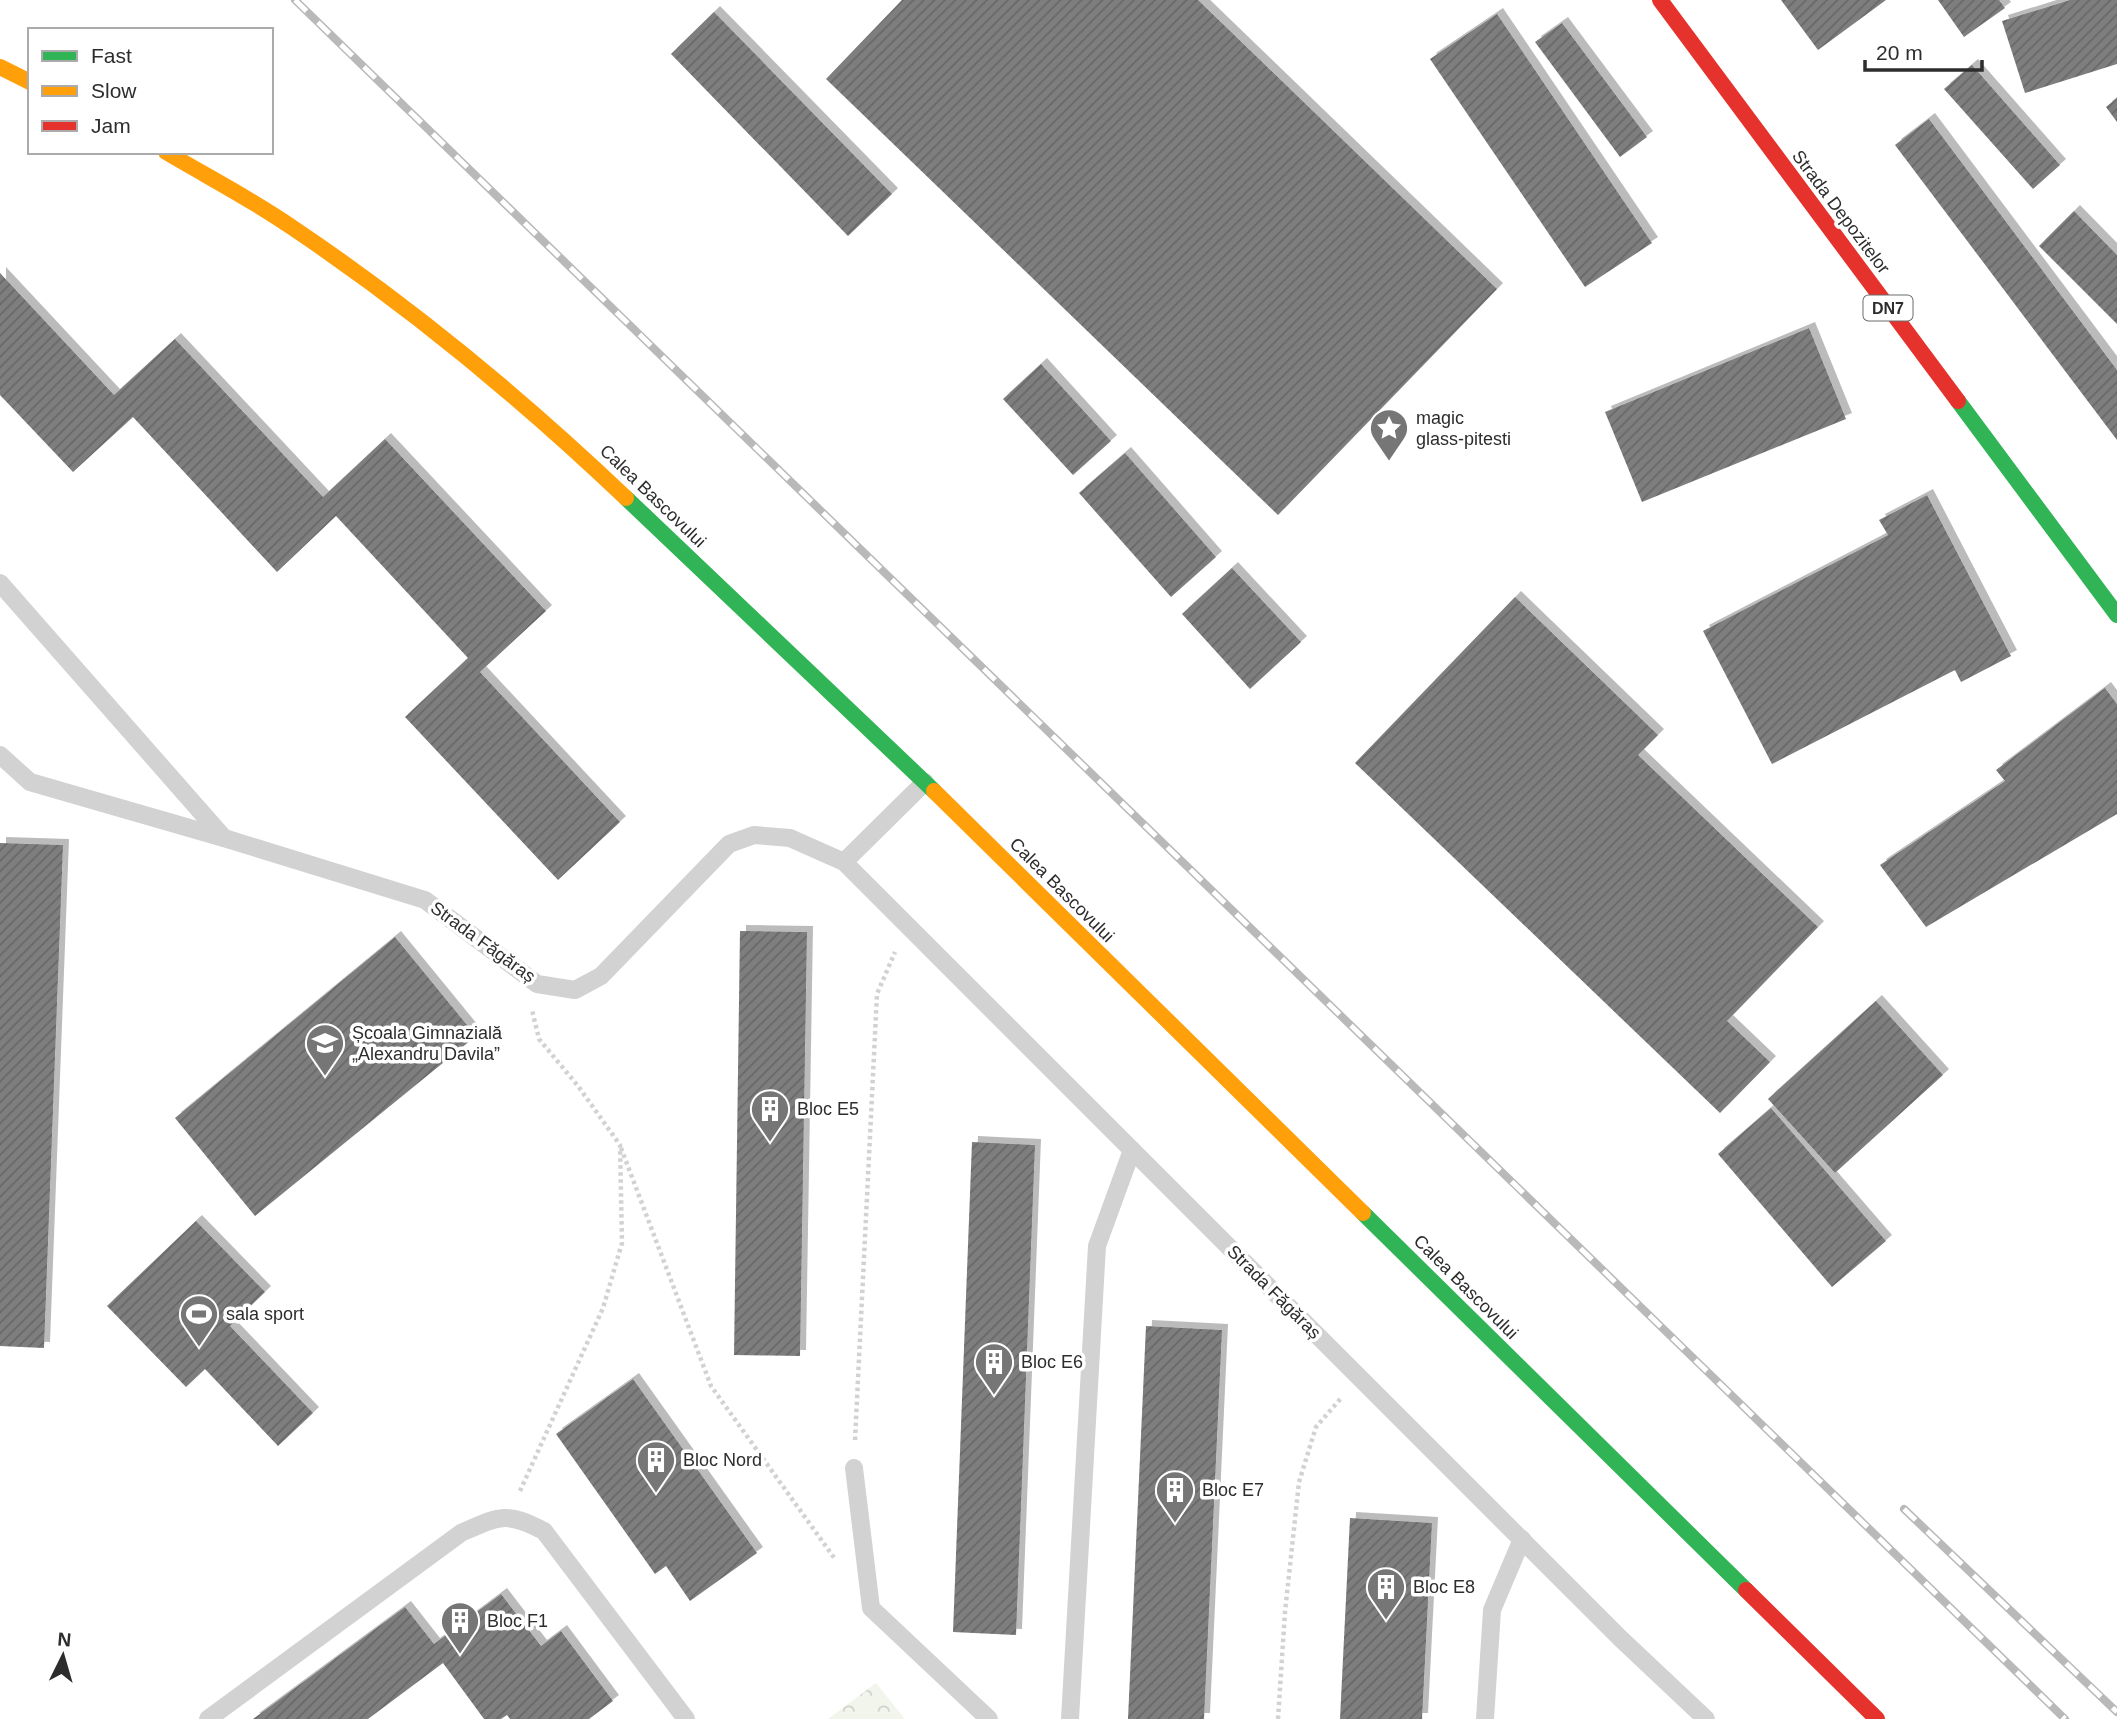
<svg xmlns="http://www.w3.org/2000/svg" width="2117" height="1719" font-family="Helvetica,sans-serif">
  <style>
    .park { fill: url(#park-crowns) }
    .building { fill: url(#building-hatch); filter: url(#shadow) }
    .lines { fill: none; stroke-linecap: round; stroke-linejoin: round }
    .path { stroke: #d2d2d2; stroke-width: 4.5; stroke-dasharray: 3.5 3.5; stroke-linecap: butt }
    .lane { stroke: #d2d2d2; stroke-width: 18 }
    .fast { stroke: #30b455; stroke-width: 16 }
    .slow { stroke: #ff9f0a; stroke-width: 16 }
    .jam { stroke: #e5322d; stroke-width: 16 }
    .rail-casing { stroke: #b9b9b9; stroke-width: 8 }
    .rail { stroke: #fff; stroke-width: 5; stroke-dasharray: 16; stroke-linecap: butt }
    .labels { text-anchor: middle; stroke-width: 7; stroke-linejoin: round; paint-order: stroke }
    .shield { fill: #fff; stroke: #6c6c6c; stroke-width: 2 }
    .shield-label { font-size: 16px; font-weight: bold; fill: #2d2d2d }
    .street-label { font-size: 18px; fill: #2d2d2d; stroke: #fff }
    .poi-label { font-size: 18px; fill: #2d2d2d; stroke: #fff; text-anchor: start }
  </style>
  <defs>
    <pattern id="park-crowns" width="20" height="18" patternUnits="userSpaceOnUse" patternTransform="scale(1.75)"><rect width="20" height="18" fill="#f2f5eb"/><path d="M2 6a3 3 0 1 1 6 0M12 15a3 3 0 1 1 6 0" fill="none" stroke="#d0d2ca"/></pattern>
    <pattern id="building-hatch" width="6" height="6" patternUnits="userSpaceOnUse" patternTransform="scale(1.75)"><rect width="6" height="6" fill="#7e7e7e"/><path d="M-1 1l2-2M0 6l6-6M5 7l2-2" fill="none" stroke="#686868"/></pattern>
    <filter id="shadow"><feDropShadow dx="6" dy="-6" stdDeviation="0" flood-color="#0004"/></filter>
  </defs>
  <rect width="100%" height="100%" fill="#fff"/>
  <polygon class="park" points="876,1683 905,1719 828,1719"/>
  <g class="building">
    <polygon points="902,0 1198,0 1497,289 1278,515 826,79"/>
    <polygon points="1781,0 1886,0 1818,50"/>
    <polygon points="1938,0 1999,0 2005,8 1964,37"/>
    <polygon points="2070,0 2117,0 2117,64 2025,93 2002,21"/>
    <polygon points="714,12 892,194 848,236 671,54"/>
    <polygon points="1497,14 1652,243 1585,287 1430,59"/>
    <polygon points="1562,23 1647,137 1620,157 1535,42"/>
    <polygon points="1972,65 2060,165 2033,189 1944,89"/>
    <polygon points="2117,98 2117,122 2106,107"/>
    <polygon points="1929,119 2117,370 2117,440 1895,145"/>
    <polygon points="2074,211 2117,255 2117,324 2039,246"/>
    <polygon points="0,273 114,395 175,339 323,497 385,439 546,611 480,672 620,822 558,880 405,717 468,658 336,516 277,572 133,417 73,472 0,395"/>
    <polygon points="1809,328 1846,419 1642,502 1605,412"/>
    <polygon points="1041,364 1111,441 1073,475 1003,399"/>
    <polygon points="1125,453 1216,557 1171,597 1079,493"/>
    <polygon points="1927,495 2011,656 1961,682 1955,670 1772,764 1703,631 1888,535 1879,520"/>
    <polygon points="1232,568 1301,642 1250,689 1182,614"/>
    <polygon points="1515,597 1658,735 1638,755 1818,927 1727,1021 1770,1062 1720,1113 1355,763"/>
    <polygon points="2105,688 2117,704 2117,814 1926,927 1880,865 2005,781 1996,770"/>
    <polygon points="0,843 63,845 44,1348 0,1346"/>
    <polygon points="740,931 807,932 800,1356 734,1355"/>
    <polygon points="395,937 476,1036 255,1216 175,1118"/>
    <polygon points="1876,1001 1943,1075 1835,1173 1768,1099"/>
    <polygon points="1771,1108 1886,1241 1832,1287 1718,1154"/>
    <polygon points="972,1142 1035,1145 1016,1635 953,1632"/>
    <polygon points="196,1221 265,1292 230,1326 313,1413 278,1446 205,1369 186,1387 107,1306"/>
    <polygon points="1146,1326 1222,1330 1204,1719 1128,1719"/>
    <polygon points="633,1379 757,1553 690,1601 666,1566 655,1574 556,1434"/>
    <polygon points="1350,1518 1432,1523 1422,1719 1340,1719"/>
    <polygon points="501,1594 541,1646 561,1631 613,1701 589,1719 510,1719 507,1715 501,1719 484,1719 443,1663 368,1719 253,1719 405,1607 434,1644"/>
  </g>
  <g class="lines">
    <g class="path">
      <polyline points="621,1148 711,1386 835,1559"/>
      <polyline points="855,1440 877,994 895,952"/>
      <polyline points="520,1491 603,1308 622,1243 620,1145 578,1086 539,1039 532,1010"/>
      <polyline points="1278,1719 1285,1612 1299,1482 1316,1427 1342,1397"/>
    </g>
    <g class="lane">
      <polyline points="0,583 224,838"/>
      <polyline points="0,755 30,782 224,838 425,900 537,984 575,990 601,976 729,844 754,835 790,838 844,862 925,782"/>
      <polyline points="844,862 1620,1638 1706,1719"/>
      <polyline points="854,1468 871,1608 989,1719"/>
      <path d="M208,1719L461,1533C499,1516 506,1511 544,1531L686,1719"/>
      <polyline points="1070,1719 1097,1246 1132,1150"/>
      <polyline points="1485,1719 1492,1610 1522,1539"/>
    </g>
    <g class="fast">
      <polyline points="1958,401 2117,615"/>
      <polyline points="626,498 934,791"/>
      <polyline points="1363,1213 1746,1590"/>
    </g>
    <g class="slow">
      <polyline points="0,67 30,82"/>
      <path d="M166,152C208,177 253,200 293,228C412,308 523,400 626,498"/>
      <polyline points="934,791 1363,1213"/>
    </g>
    <g class="jam">
      <polyline points="1660,0 1958,401"/>
      <polyline points="1746,1590 1877,1719"/>
    </g>
    <g class="rail-casing">
      <g id="rail">
        <polyline points="295,0 2065,1719"/>
        <polyline points="1904,1509 2117,1712"/>
      </g>
    </g>
    <use href="#rail" class="rail"/>
  </g>
  <defs>
    <g id="sight-pin" transform="scale(2.0125)"><path d="M0 17L-7.5 6A9.5 9.5 0 1 1 7.5 6Z" fill="#767676" stroke="#fff"/><path d="M0-6L1.8-2.2L6-1.7L2.9 1.2L3.7 5.4L0 3.3L-3.7 5.4L-2.9 1.2L-6-1.7L-1.8-2.2Z" fill="#fff"/></g>
    <g id="school-pin" transform="scale(2.0125)"><path d="M0 17L-7.5 6A9.5 9.5 0 1 1 7.5 6Z" fill="#767676" stroke="#fff"/><path d="M0-5L7-2L0 1L-7-2ZM-4 1L0 2.5L4 1V4Q0 6-4 4Z" fill="#fff"/></g>
    <g id="building-pin" transform="scale(2.0125)"><path d="M0 17L-7.5 6A9.5 9.5 0 1 1 7.5 6Z" fill="#767676" stroke="#fff"/><path d="M-4-6H4V6H1V3H-1V6H-4ZM-2.5-4.3h1.7v1.8h-1.7ZM.8-4.3h1.7v1.8H.8ZM-2.5-1h1.7V.8h-1.7ZM.8-1h1.7V.8H.8Z" fill="#fff"/></g>
    <g id="stadium-pin" transform="scale(2.0125)"><path d="M0 17L-7.5 6A9.5 9.5 0 1 1 7.5 6Z" fill="#767676" stroke="#fff"/><path d="M0-5a6.5 5 0 1 0 0 10a6.5 5 0 1 0 0-10ZM-3.5-1.8h7v3.6h-7Z" fill="#fff"/></g>
  </defs>
  <g fill-rule="evenodd">
    <use href="#sight-pin" x="1389" y="428"/>
    <use href="#school-pin" x="325" y="1043"/>
    <use href="#building-pin" x="770" y="1109"/>
    <use href="#stadium-pin" x="199" y="1314"/>
    <use href="#building-pin" x="994" y="1362"/>
    <use href="#building-pin" x="656" y="1460"/>
    <use href="#building-pin" x="1175" y="1490"/>
    <use href="#building-pin" x="1386" y="1587"/>
    <use href="#building-pin" x="460" y="1621"/>
  </g>
  <g class="labels">
    <rect class="shield" x="1863.5" y="295.5" width="49" height="25" rx="5"/>
    <g class="shield-label">
      <text x="1888" y="314">DN7</text>
    </g>
    <g class="street-label">
      <text transform="translate(1841 212) rotate(53)" y="6">Strada Depozitelor</text>
      <text transform="translate(653 496) rotate(44)" y="6">Calea Bascovului</text>
      <text transform="translate(1062 890) rotate(45)" y="6">Calea Bascovului</text>
      <text transform="translate(483 942) rotate(36)" y="6">Strada Făgăraș</text>
      <text transform="translate(1466 1287) rotate(45)" y="6">Calea Bascovului</text>
      <text transform="translate(1274 1292) rotate(45)" y="6">Strada Făgăraș</text>
    </g>
    <g class="poi-label">
      <text x="1416" y="424">magic<tspan x="1416" dy="21">glass-pitesti</tspan></text>
      <text x="352" y="1039">Școala Gimnazială<tspan x="352" dy="21">„Alexandru Davila”</tspan></text>
      <text x="797" y="1115">Bloc E5</text>
      <text x="226" y="1320">sala sport</text>
      <text x="1021" y="1368">Bloc E6</text>
      <text x="683" y="1466">Bloc Nord</text>
      <text x="1202" y="1496">Bloc E7</text>
      <text x="1413" y="1593">Bloc E8</text>
      <text x="487" y="1627">Bloc F1</text>
    </g>
  </g>
  <rect x="28" y="28" width="245" height="126" fill="#ffffff" stroke="#ababab" stroke-width="2"/>
  <rect x="42" y="51" width="35" height="10" fill="#30b455" stroke="#ababab" stroke-width="2"/>
  <text x="91" y="63" font-size="21" fill="#2d2d2d">Fast</text>
  <rect x="42" y="86" width="35" height="10" fill="#ff9f0a" stroke="#ababab" stroke-width="2"/>
  <text x="91" y="98" font-size="21" fill="#2d2d2d">Slow</text>
  <rect x="42" y="121" width="35" height="10" fill="#e5322d" stroke="#ababab" stroke-width="2"/>
  <text x="91" y="133" font-size="21" fill="#2d2d2d">Jam</text>
  <g transform="translate(63 1656) rotate(5)" stroke="#ffffff" stroke-width="5" paint-order="stroke">
  <path d="M0-5L12 26L0 18L-12 26Z" fill="#2d2d2d"/>
  <text y="-10" font-size="19" font-weight="bold" text-anchor="middle" fill="#2d2d2d">N</text>
  </g>
  <path d="M1865 60v10h117v-10" fill="none" stroke="#2d2d2d" stroke-width="3.5"/>
  <text x="1876" y="60" font-size="21" fill="#2d2d2d" stroke="#ffffff" stroke-width="5" paint-order="stroke">20 m</text>
</svg>
